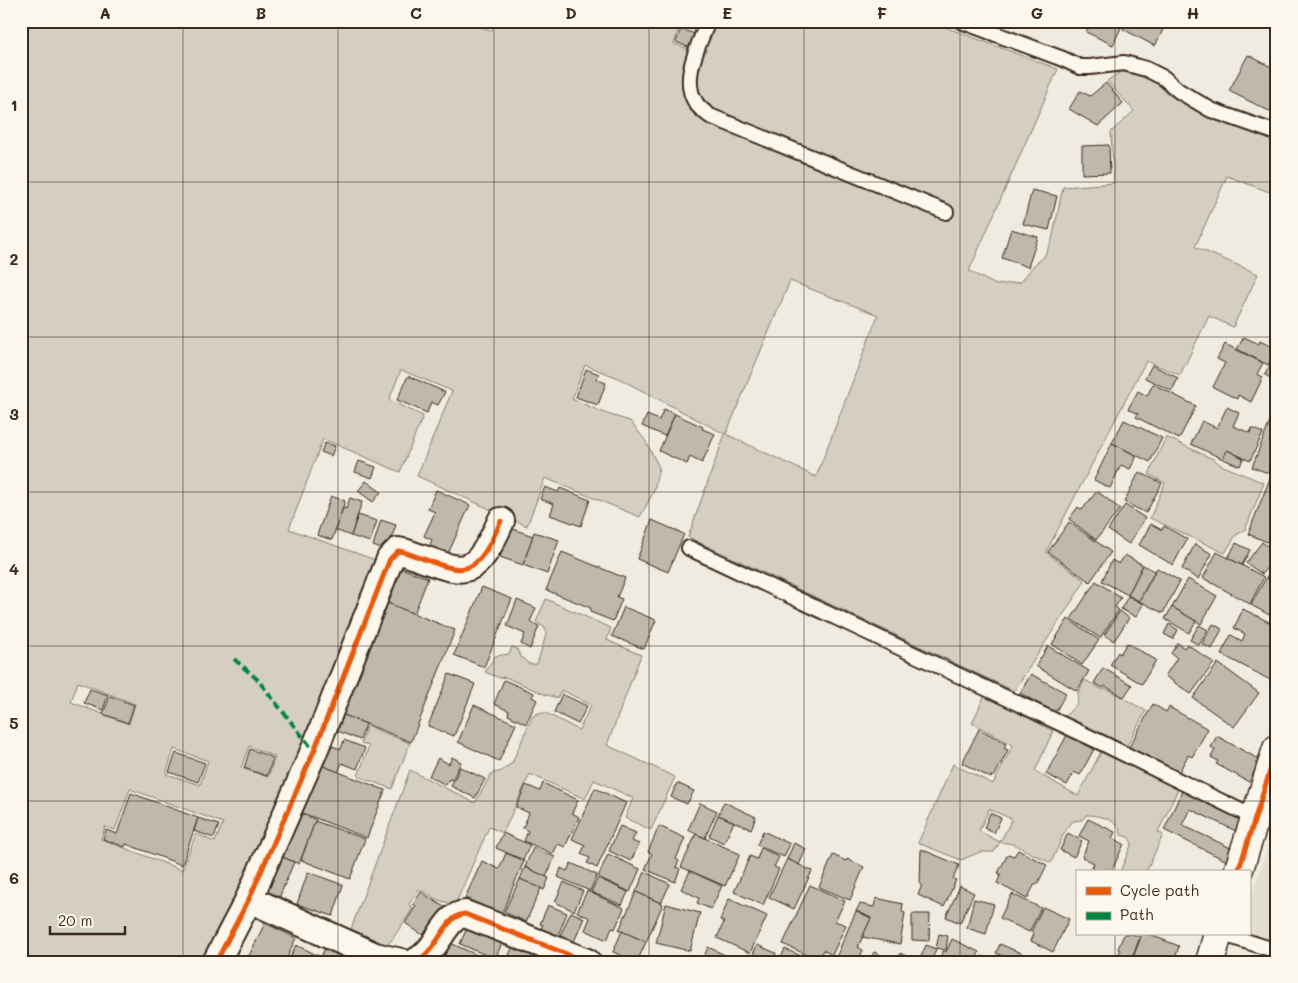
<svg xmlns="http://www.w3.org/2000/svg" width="1298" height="983" font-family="Mali,sans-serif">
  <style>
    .built { fill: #e2dcd1 }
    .green { fill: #d5cec3; stroke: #887c70; fill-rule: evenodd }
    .building { fill: #c0b8ad; stroke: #3b2a1e }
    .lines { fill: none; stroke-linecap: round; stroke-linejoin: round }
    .lane-casing { stroke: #3b2a1e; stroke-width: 18 }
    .street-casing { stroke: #3b2a1e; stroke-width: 30 }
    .secondary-casing { stroke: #3b2a1e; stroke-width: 31 }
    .lane { stroke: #fbf7ec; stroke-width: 14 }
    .street { stroke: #fbf7ec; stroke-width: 26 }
    .secondary { stroke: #fbf7ec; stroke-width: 28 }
    .quiet { stroke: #00873e; stroke-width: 4; stroke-dasharray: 8 4; stroke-linecap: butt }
    .cycleway-casing { stroke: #fbf7ec; stroke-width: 8 }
    .cycleway { stroke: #e8590c; stroke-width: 5 }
    .grid { fill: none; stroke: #3b2a1e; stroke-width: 1; stroke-opacity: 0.55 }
    .neatline { fill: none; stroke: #3b2a1e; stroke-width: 2 }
    .grid-label { font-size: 16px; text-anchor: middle; font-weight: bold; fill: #3b2a1e }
  </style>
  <rect width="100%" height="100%" fill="#f0ebe0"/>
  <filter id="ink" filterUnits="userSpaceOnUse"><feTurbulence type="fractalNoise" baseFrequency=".02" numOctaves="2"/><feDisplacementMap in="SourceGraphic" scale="10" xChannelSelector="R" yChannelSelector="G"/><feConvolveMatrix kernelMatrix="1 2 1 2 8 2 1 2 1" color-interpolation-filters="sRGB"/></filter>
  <g filter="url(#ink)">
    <polygon class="built" points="1277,817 1277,942 1249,934 1249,906"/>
    <g class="green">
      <path d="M21,21H466L491,31L496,21H929L1058,69L969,271L996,285L1021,282L1034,265L1044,257L1052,240L1063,187L1114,183L1111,132L1134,111L1107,81L1120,72L1146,73L1169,95L1193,109L1277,143V195L1227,176L1195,247L1258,274L1233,327L1209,316L1180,375L1146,361L1046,552L1085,581L1014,691L688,537L725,434L616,377L585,365L572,399L607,414L630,421L645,440L659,467L654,491L640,517L545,478L527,526L417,476L452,391L401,370L389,400L423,416L400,472L323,439L289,529L381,562L298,766L205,962H21ZM680,25L698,32L691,50L674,44ZM790,281L878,315L816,477L726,434ZM78,682L135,704L129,724L71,702ZM249,746L275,757L268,777L241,768ZM174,749L208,761L200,785L166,774ZM130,789L223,823L215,842L196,834L182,870L101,839L105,827L115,830Z"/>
      <polygon points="1166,437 1215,460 1221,465 1264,483 1245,530 1236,535 1225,553 1150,518 1165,483 1149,474"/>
      <polygon points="546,599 611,628 607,640 641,655 607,745 675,777 651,830 625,818 633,798 594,780 585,799 530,774 503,833 489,827 455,905 438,900 419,889 409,904 413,908 392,940 386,945 351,929 410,770 475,803 491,774 502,771 512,763 532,717 538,713 546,713 579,730 591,705 562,690 557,698 544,694 505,677 500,678 485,672 495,656 509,654 512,647 517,649 520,656 529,664 537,664 546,635 545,628 536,622"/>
      <polygon points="1085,680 1103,690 1105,688 1146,711 1125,749 1062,719 1077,704 1078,693"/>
      <path d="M985,695L1053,731L1035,771L1078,796L1101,752L1178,789L1158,832L1163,835L1146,872H1120L1132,843L1128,837L1121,835C1121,820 1099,815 1086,815L1082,820L1073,821L1064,833L1051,863L1013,844L1000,842L994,852H980L961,860L918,843L953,764L993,784L1013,745L972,723ZM989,809L1012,819L1000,842L979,831Z"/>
      <polygon points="367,726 410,743 392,789 358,776 369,746 361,743"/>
    </g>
    <g class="building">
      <polygon points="1091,21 1124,21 1113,45 1086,32"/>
      <polygon points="1127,21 1167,21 1155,46 1123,29"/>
      <polygon points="681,29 695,34 690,48 676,42"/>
      <polygon points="1248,55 1277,70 1277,115 1229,91"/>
      <polygon points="1106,83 1123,103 1098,126 1069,109 1080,91 1090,96"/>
      <polygon points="1109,145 1110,173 1082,174 1082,146"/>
      <polygon points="1032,190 1057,196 1049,230 1023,224"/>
      <polygon points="1011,229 1038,237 1028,267 1002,258"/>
      <polygon points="1244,337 1259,344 1260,341 1276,349 1268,365 1237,349"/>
      <polygon points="1225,344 1263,363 1257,374 1263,377 1251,402 1238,395 1237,399 1213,387 1225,363 1217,359"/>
      <polygon points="1276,351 1277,352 1277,386 1272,384 1274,380 1265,375"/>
      <polygon points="1152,365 1178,378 1172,391 1145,378"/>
      <polygon points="586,369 599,374 596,379 606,383 598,405 576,397"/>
      <polygon points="408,376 445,392 438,405 431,402 427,413 397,400"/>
      <polygon points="1153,384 1196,406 1179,439 1136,417 1138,414 1128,409 1138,391 1147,396"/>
      <polygon points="1227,407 1239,413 1233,426 1250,433 1252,428 1263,433 1250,461 1227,450 1223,459 1191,444 1202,421 1217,428"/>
      <polygon points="664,409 675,414 665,436 642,426 647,415 659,420"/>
      <polygon points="675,414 703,427 702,429 715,434 702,463 690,457 687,464 659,451"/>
      <polygon points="1271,419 1277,421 1277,450 1268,473 1252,467"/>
      <polygon points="1124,420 1162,438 1150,462 1112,443"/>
      <polygon points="325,443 335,446 331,456 321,452"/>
      <polygon points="1112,443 1137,456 1130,469 1121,465 1110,488 1094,480"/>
      <polygon points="1227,450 1243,458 1240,466 1223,459"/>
      <polygon points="359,461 376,467 372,478 355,472"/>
      <polygon points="1139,472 1162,483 1146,513 1124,502"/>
      <polygon points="1271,476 1277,478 1277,546 1248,534"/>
      <polygon points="366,481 381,492 373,502 358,491"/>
      <polygon points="545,487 558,492 560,488 590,500 581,526 550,515 554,504 540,499"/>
      <polygon points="436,490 470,505 447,556 429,547 432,540 424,536 435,512 428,509"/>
      <polygon points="1097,491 1120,509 1096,540 1069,519 1078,507 1082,510"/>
      <polygon points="331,496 345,501 332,540 317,535"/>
      <polygon points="350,498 362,502 351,536 335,530 343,508 346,509"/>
      <polygon points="1125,505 1145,518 1129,544 1108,530"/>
      <polygon points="358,515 377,521 370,542 351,536"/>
      <polygon points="381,520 396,525 387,551 373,546"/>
      <polygon points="652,520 684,534 668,572 637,559"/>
      <polygon points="1069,522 1111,552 1090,582 1048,552"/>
      <polygon points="1151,524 1162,530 1164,526 1187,539 1173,565 1139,545"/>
      <polygon points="510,528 533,536 523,565 500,557"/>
      <polygon points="534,532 559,540 547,574 523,565"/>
      <polygon points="1262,542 1277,554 1262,574 1246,563"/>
      <polygon points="1236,543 1250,550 1242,565 1228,558"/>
      <polygon points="1195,544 1212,554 1198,579 1182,569"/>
      <polygon points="562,552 625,578 617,597 622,599 613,621 590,612 591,608 546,590"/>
      <polygon points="1217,552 1264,577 1250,604 1203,578"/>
      <polygon points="1125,555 1143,565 1128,595 1102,581 1112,560 1119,564"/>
      <polygon points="1277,556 1277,583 1266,578"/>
      <polygon points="1143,565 1155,571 1139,601 1128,595"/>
      <polygon points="398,567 428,578 414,614 385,602"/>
      <polygon points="1157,568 1180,581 1163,613 1139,601"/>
      <polygon points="1266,578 1277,583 1277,619 1251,605"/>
      <polygon points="1188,579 1217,596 1201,624 1172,607"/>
      <polygon points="1096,581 1121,598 1115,607 1119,610 1100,638 1071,619"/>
      <polygon points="482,587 512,599 484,667 454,655"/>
      <polygon points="1128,596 1143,604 1136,617 1121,609"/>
      <polygon points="517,600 536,608 530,622 539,626 530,649 521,644 525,634 507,626"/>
      <polygon points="382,601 455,630 411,742 339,713"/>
      <polygon points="624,607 656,620 644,649 612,636"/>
      <polygon points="1172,607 1196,621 1189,633 1165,619"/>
      <polygon points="1243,609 1277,626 1277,676 1274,682 1221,654 1231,635 1242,641 1245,634 1234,628"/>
      <polygon points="1120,611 1129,618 1114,641 1104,635"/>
      <polygon points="1068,619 1099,640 1082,665 1052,644"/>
      <polygon points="1169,624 1178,630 1173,639 1164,634"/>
      <polygon points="1213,624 1222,629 1212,649 1202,644"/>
      <polygon points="1199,625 1208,630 1199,645 1190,640"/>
      <polygon points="1127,643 1156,660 1142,684 1110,665 1118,652 1120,654"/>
      <polygon points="1178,643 1184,648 1187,644 1214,663 1191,694 1165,676 1177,658 1171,653"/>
      <polygon points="1048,646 1089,671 1077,691 1036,666"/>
      <polygon points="1218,663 1259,693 1234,727 1193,698"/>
      <polygon points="1103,668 1132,685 1124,697 1105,686 1103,688 1094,683"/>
      <polygon points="449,674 475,684 454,736 428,726"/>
      <polygon points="1031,674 1066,693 1055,713 1020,693"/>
      <polygon points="504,680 534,693 532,697 537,700 526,724 508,715 509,711 494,704"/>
      <polygon points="90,689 108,695 103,710 84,703"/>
      <polygon points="562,694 587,706 578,724 554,712"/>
      <polygon points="110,696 134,705 128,723 103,714"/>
      <polygon points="1153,704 1166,712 1169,707 1208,729 1192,757 1188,755 1177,776 1128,749"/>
      <polygon points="474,705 516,724 499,761 458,742"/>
      <polygon points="339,713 366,724 360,740 333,729"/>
      <polygon points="979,729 1006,743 1004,748 1008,750 994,777 992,775 991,778 962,763"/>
      <polygon points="1067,735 1094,749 1080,775 1074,772 1067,785 1046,774"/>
      <polygon points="1217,736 1260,760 1249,782 1216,764 1218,761 1211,757 1215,750 1211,747"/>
      <polygon points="344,740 365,748 357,769 342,763 338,772 318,764 326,744 341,749"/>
      <polygon points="250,749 273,758 267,776 244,768"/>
      <polygon points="176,753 205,763 198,782 169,772"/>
      <polygon points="452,757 461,762 452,780 449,779 446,785 429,776 438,758 449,764"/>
      <polygon points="318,764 385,790 367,838 300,812"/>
      <polygon points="460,767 485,779 475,798 451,786"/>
      <polygon points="543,783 578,800 572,813 579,817 565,847 558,844 553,854 524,841 528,831 523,828 529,813 516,807 526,785 540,791"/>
      <polygon points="677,783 694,791 687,804 671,797"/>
      <polygon points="595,788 626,803 597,868 587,863 590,858 581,854 585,845 572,839"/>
      <polygon points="1182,791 1243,821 1238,832 1190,809 1182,825 1235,850 1229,862 1164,830"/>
      <polygon points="131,793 198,818 182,865 126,844 125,847 103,839 106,830 117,834"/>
      <polygon points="724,802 756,817 751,829 718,815"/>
      <polygon points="700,803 717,811 705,838 688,830"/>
      <polygon points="298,812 316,820 299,864 278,855"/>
      <polygon points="990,813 1001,818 994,833 984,828"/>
      <polygon points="718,815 734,822 724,843 709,836"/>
      <polygon points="198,818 219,825 214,838 194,831"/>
      <polygon points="1088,819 1115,832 1112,838 1124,844 1111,872 1090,872 1094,863 1082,857 1089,841 1079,836"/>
      <polygon points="315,821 365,839 350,879 301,860"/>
      <polygon points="620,826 636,833 632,841 639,844 631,861 609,851"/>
      <polygon points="659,826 685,838 676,859 679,861 676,867 680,869 675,882 645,869 652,854 648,852"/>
      <polygon points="763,831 790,844 784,857 757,845"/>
      <polygon points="503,833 530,845 523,860 496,848"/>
      <polygon points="1068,833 1082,841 1074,857 1060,850"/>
      <polygon points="696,834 740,854 725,886 681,867"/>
      <polygon points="794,843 806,849 799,865 787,859"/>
      <polygon points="533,848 555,857 546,877 525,867"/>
      <polygon points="761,848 779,857 774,867 779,869 763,905 734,892 750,856 757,859"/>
      <polygon points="921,849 959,865 953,879 956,880 944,907 918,895 922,885 920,885"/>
      <polygon points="1018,850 1047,865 1037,885 1035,884 1027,899 997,883 1001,874 998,873 1008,854 1014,856"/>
      <polygon points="506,853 524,861 501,915 465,898 482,861 499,869"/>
      <polygon points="608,854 640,869 630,892 598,877"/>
      <polygon points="278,855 294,862 279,898 263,891"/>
      <polygon points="833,855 846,861 847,859 864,867 850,900 819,887"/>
      <polygon points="787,859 812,871 794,909 769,897"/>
      <polygon points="571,863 597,875 590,891 558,877 561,868 567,871"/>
      <polygon points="525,867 549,878 544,890 520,879"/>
      <polygon points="690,871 722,886 711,909 697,903 699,898 681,889"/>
      <polygon points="308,872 343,885 333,916 297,904"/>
      <polygon points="645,872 670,884 661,903 636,892"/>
      <polygon points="598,878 628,892 622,905 591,892"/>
      <polygon points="520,879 541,888 526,922 504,912"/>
      <polygon points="564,882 583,891 574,911 555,902"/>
      <polygon points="810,885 845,901 835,921 846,925 832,955 823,950 818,960 783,944"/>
      <polygon points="960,886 974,893 960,923 946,917"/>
      <polygon points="587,891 624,908 615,929 612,928 607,940 585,930 590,918 577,912"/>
      <polygon points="421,892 447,909 427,938 405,923 416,906 413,904"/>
      <polygon points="636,892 663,904 646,942 619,930"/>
      <polygon points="1012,894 1041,908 1029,932 1000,918"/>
      <polygon points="876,898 903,904 902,912 905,913 900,944 862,937 871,918 856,911 860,904 874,907"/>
      <polygon points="729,899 767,916 750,953 717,938 724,922 720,920"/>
      <polygon points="974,899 994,904 986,934 967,928"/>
      <polygon points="666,904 700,913 690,951 656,943"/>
      <polygon points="548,905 567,913 557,938 540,930 543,925 540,924"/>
      <polygon points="1043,907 1069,919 1053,952 1031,941 1034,934 1031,932"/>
      <polygon points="856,911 871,918 858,947 863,950 859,960 862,962 834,962"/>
      <polygon points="571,912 584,918 573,944 559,938"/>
      <polygon points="912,914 930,914 929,941 912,940"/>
      <polygon points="470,921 505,936 495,959 460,944"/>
      <polygon points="265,923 296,938 285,962 246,962"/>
      <polygon points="622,931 646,942 637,962 613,952"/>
      <polygon points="939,934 948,936 946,950 936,948"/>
      <polygon points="1124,934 1132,934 1140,937 1131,961 1118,956 1120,950 1118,949"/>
      <polygon points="1142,934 1148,934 1179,946 1174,962 1136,962 1132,960"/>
      <polygon points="952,939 979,952 975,962 938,962 943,951 946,952"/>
      <polygon points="448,942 479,956 477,962 439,962"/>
      <polygon points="1000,944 1023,954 1020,962 1015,962 996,953"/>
      <polygon points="296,945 321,957 325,948 344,957 342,962 288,962"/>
      <polygon points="757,945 776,953 773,962 750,962"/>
      <polygon points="926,945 936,949 931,962 920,959"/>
      <polygon points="513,946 544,953 540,962 506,962"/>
      <polygon points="708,947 727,956 724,962 702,962"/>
      <polygon points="785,949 813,961 812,962 779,962"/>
      <polygon points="874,952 889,959 888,962 869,962"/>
      <polygon points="900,953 918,962 896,962"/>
      <polygon points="485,955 495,959 497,955 507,959 506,962 482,962"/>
      <polygon points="1116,955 1131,961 1130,962 1114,962"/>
      <polygon points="1260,955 1277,960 1277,962 1257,962"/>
      <polygon points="727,956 741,962 724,962"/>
      <polygon points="982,956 991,960 991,962 980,962"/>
    </g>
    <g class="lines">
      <g class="lane-casing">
        <g id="lane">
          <path d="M708,21C699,45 680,79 696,103C699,108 706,113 710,116L946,212"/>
          <polyline points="961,21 1063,59 1080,67 1090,67 1124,63 1146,69 1164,78 1179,91 1211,110 1277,133"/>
          <polyline points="689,548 1102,743 1255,818"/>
          <polyline points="1223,934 1277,951"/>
        </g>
      </g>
      <g class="street-casing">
        <g id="street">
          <polyline points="249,899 375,956 401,962"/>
          <path d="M216,962L249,899L314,751L390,559L398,551L404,552C463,572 472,586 501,521"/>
          <path d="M415,962C439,951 444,915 465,914L587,962"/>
        </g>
      </g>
      <g class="secondary-casing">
        <g id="secondary">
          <polyline points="1238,872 1277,749"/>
          <polyline points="1210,962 1218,934"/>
        </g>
      </g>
      <use href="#lane" class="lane"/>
      <use href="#street" class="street"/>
      <use href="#secondary" class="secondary"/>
      <polyline class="quiet" points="234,659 257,679 314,751"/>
      <g class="cycleway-casing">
        <g id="cycleway">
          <polyline points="1238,872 1277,749"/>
          <path d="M216,962L249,899L314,751L390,559L398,551L404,552C463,572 472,586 501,521"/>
          <path d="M415,962C439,951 444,915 465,914L587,962"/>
        </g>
      </g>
      <use href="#cycleway" class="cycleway"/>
    </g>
  </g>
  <path class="grid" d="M183,21V962M338,21V962M494,21V962M649,21V962M804,21V962M960,21V962M1115,21V872M21,182H1277M21,337H1277M21,492H1277M21,646H1277M21,801H1277M1115,934V962"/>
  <rect width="1298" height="983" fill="none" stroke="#fbf7ec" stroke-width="55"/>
  <rect x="1076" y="870" width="175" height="65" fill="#fbf7ec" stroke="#aea59a"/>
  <rect x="1086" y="887" width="25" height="8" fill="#e8590c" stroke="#aea59a"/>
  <text x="1120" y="896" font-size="15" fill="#3b2a1e">Cycle path</text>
  <rect x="1086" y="912" width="25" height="8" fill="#00873e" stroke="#aea59a"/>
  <text x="1120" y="920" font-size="15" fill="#3b2a1e">Path</text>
  <path d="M50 926v8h75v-8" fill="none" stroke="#3b2a1e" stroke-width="2.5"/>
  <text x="58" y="926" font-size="15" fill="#3b2a1e" stroke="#fbf7ec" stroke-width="4" paint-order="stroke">20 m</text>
  <rect x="28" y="28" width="1242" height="928" class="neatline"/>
  <g class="grid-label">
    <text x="105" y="19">A</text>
    <text x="261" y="19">B</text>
    <text x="416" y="19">C</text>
    <text x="571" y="19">D</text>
    <text x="727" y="19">E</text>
    <text x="882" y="19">F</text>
    <text x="1037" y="19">G</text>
    <text x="1193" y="19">H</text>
    <text x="14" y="111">1</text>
    <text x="14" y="265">2</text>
    <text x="14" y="420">3</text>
    <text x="14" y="575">4</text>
    <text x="14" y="729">5</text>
    <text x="14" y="884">6</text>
  </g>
</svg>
